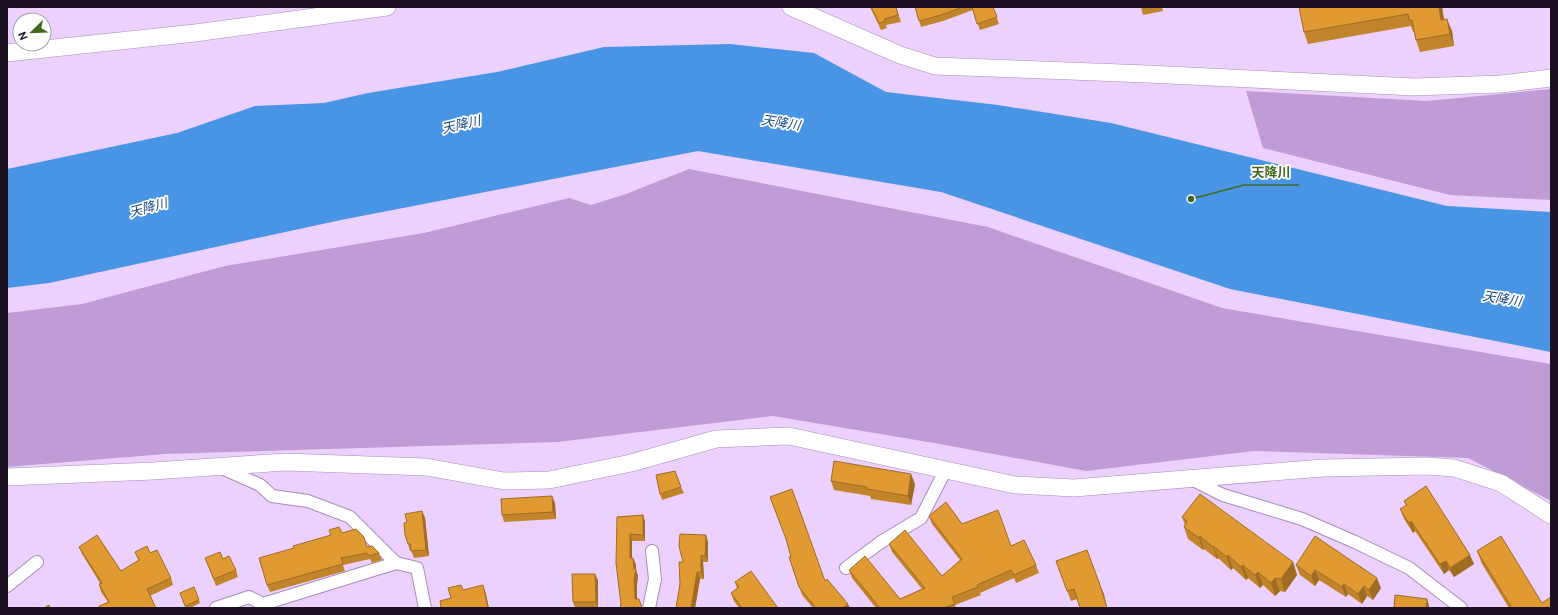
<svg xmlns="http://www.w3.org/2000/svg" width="1558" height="615" font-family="Cabin,'Noto Sans JP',sans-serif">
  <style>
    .green { fill: #c09cd7 }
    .water { fill: #4995e5 }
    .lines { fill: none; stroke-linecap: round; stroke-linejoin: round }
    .street-casing { stroke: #a78db8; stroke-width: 14 }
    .secondary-casing { stroke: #a78db8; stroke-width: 18 }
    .street { stroke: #fff; stroke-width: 12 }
    .secondary { stroke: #fff; stroke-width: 17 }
    .wall { fill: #c2842b }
    .shaded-wall { fill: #9e6c23 }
    .building { fill: #e19a32; stroke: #9e6c23 }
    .labels { text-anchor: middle; stroke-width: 3.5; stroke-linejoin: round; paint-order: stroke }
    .water-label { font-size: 13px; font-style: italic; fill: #184c80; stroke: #fdfdfd }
    .leader { fill: none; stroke: #446720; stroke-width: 1.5 }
    .callout-dot { fill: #446720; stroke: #fdfdfd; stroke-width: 1.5 }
    .callout-label { font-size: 13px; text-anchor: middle; font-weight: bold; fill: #446720; stroke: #fdfdfd; stroke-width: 3.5; stroke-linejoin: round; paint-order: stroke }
  </style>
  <rect width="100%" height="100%" fill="#ecd0fe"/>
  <g class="green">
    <polygon points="1551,89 1551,200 1450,195 1263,148 1246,91 1427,101"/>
    <polygon points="689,169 988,227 1222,308 1551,364 1551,501 1468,458 1254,451 1086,471 934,443 773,416 558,442 165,454 7,467 7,313 82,304 225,266 424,233 569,198 591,205 626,194"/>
  </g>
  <polygon class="water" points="730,44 814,53 886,92 998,105 1111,123 1447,206 1551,212 1551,352 1230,289 941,192 698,151 341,220 49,283 7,288 7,169 177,133 255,106 324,103 368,93 497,72 604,47"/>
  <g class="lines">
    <g class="street-casing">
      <g id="street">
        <polyline points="222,468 260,485 272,496 308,501 350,517 396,563"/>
        <polyline points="1191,479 1223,495 1302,519 1355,542 1409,568 1461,608"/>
        <polyline points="846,568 881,542 921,518 945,471"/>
        <polyline points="7,586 37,562"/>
        <polyline points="216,608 249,597 263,604"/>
        <polyline points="264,608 263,604 396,563 417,568 425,608"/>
        <polyline points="649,608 655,579 652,551"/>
      </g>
    </g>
    <g class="secondary-casing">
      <g id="secondary">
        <polyline points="791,7 900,55 935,66 1148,74 1414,87 1501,84 1551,78"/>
        <polyline points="7,53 195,33 387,7"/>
        <polyline points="7,477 153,471 285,462 426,467 504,481 549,480 631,463 716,439 789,436 1015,485 1074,488 1323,468 1427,466 1454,468 1501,483 1551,515"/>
      </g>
    </g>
    <use href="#street" class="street"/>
    <use href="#secondary" class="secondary"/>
  </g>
  <g class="wall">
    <polygon points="870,7 896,7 901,22 886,25 887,28 881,30"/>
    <polygon points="915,7 993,7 999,24 980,30 973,10 943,21 921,27"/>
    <polygon points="1141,7 1162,7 1163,11 1143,15"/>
    <polygon points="1442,7 1444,20 1452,31 1454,46 1420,52 1416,40 1414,32 1413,32 1411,26 1308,44 1304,32"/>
    <polygon points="831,481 915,484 911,505 871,499 870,496 834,490"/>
    <polygon points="681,487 684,493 662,500 660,494"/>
    <polygon points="1404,501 1474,564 1454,577 1449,570 1444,574 1415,531 1413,533 1404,519 1400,509 1406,506"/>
    <polygon points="555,503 556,519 504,522 502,515"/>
    <polygon points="422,511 425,518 429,556 414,558 411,550 410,551 408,544 407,522"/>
    <polygon points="643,515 645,522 645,541 632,541 632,558 633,558 636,565 636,570 638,576 637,584 621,604 617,517"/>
    <polygon points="929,516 962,524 1011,546 1036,565 1039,573 1016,583 1014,578 980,593 981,595 955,605 956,608 876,608 852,578 849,570 900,599 922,589 892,552 889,544 942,576 960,560 932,524"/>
    <polygon points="1182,517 1293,562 1297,575 1285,592 1280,591 1275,596 1263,585 1260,588 1248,578 1246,580 1233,568 1231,570 1218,558 1217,559 1204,549 1203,550 1188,539 1184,527 1185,525"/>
    <polygon points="342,533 367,547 379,553 382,560 372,563 370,559 343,565 345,571 270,592 267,585 294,548"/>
    <polygon points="708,542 708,562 703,562 704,579 700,579 695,608 676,608 680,584 683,562"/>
    <polygon points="79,547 121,571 139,561 135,552 150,553 171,578 173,585 150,596 108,602 101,592 99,584 100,583 82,554"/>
    <polygon points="1477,551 1542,603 1551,608 1509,608 1482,564"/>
    <polygon points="789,557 825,581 850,608 813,608 802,595"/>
    <polygon points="205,558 223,559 236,570 238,577 216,586"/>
    <polygon points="1056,561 1104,594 1077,599 1071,601"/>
    <polygon points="1296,565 1381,588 1373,600 1367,596 1362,604 1348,594 1346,597 1319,580 1315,586 1300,575"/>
    <polygon points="598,580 598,608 575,608 573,602"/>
    <polygon points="735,582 778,608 739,608 734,601 731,593 737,588"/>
    <polygon points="194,587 200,603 190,608 186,608 180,593"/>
  </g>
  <g class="shaded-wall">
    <polygon points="1439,7 1442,7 1446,32 1441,20"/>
    <polygon points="1447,19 1452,31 1454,46 1450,34"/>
    <polygon points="911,474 915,484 911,505 908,496"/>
    <polygon points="552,496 555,503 556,519 553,512"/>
    <polygon points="422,511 425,518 429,556 426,550"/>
    <polygon points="643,515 645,522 645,541 643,535"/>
    <polygon points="1411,521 1415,531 1413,533 1409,523"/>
    <polygon points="630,534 632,541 632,564 630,558"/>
    <polygon points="706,535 708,542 708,562 705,556"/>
    <polygon points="1200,536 1204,549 1203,550 1199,538"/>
    <polygon points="1213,546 1218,558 1217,559 1213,547"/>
    <polygon points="701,555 703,562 704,579 701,572"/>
    <polygon points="1228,555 1233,568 1231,570 1227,557"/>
    <polygon points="1470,555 1474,564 1454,577 1450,568"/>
    <polygon points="633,558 636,565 636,570 638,576 637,584 637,606 635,599"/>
    <polygon points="1446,561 1449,570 1444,574 1440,564"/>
    <polygon points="1293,562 1297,575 1285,592 1281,579"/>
    <polygon points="1243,565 1248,578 1246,580 1241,567"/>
    <polygon points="1315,570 1319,580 1315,586 1311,576"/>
    <polygon points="697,572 700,579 695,608 691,608"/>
    <polygon points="1258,572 1263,585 1260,588 1255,575"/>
    <polygon points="595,574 598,580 598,608 596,602"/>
    <polygon points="1275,578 1280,591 1275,596 1271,583"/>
    <polygon points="1377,578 1381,588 1373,600 1369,590"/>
    <polygon points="1344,584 1348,594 1346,597 1342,587"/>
    <polygon points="483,585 486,594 489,608 488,608"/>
    <polygon points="1100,585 1104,594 1107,608"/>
    <polygon points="1364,586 1367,596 1362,604 1358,594"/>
    <polygon points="1427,599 1429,605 1429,608 1426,608"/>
    <polygon points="848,604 850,608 843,608"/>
  </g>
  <g class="building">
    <polygon points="871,7 896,7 898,15 884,19 885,21 879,23"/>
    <polygon points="915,7 963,7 941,15 919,21"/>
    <polygon points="972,7 993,7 997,17 977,24"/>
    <polygon points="1299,7 1439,7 1441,20 1447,19 1450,34 1416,40 1412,20 1409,20 1408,14 1304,32"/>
    <polygon points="834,461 911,474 908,496 867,489 867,487 831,481"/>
    <polygon points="675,471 681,487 660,494 656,475"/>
    <polygon points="1426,486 1470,555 1450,568 1446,561 1440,564 1411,521 1409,523 1400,509 1407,505 1404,501"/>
    <polygon points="792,489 825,581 827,579 848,604 843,608 816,608 799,587 789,557 791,557 786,539 770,497"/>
    <polygon points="1200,494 1293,562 1281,579 1275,578 1271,583 1258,572 1255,575 1243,565 1241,567 1228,555 1227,557 1213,546 1213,547 1200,536 1199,538 1184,527 1187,521 1182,517"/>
    <polygon points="552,496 553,512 502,515 501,499"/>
    <polygon points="946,502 962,524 998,510 1011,546 1024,540 1036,565 1014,575 1011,570 977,585 978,587 952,597 955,604 943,608 938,608 937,607 936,608 880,608 849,570 865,556 900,599 925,588 889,544 905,530 942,576 962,559 929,516"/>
    <polygon points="422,511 426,550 411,551 410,544 408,544 405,535 404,523 407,522 405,514"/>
    <polygon points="643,515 643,535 630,534 630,558 633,558 634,569 636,569 634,578 635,599 639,599 642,608 620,608 621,604 616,563 617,517"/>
    <polygon points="339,527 342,533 356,529 364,537 367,547 372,546 379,553 369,556 367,553 341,558 343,564 267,585 259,558 294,548 293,546 331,535 329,530"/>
    <polygon points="680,534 706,535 705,556 701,555 701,572 697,572 691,608 676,608 680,584 679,562 683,562 679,546"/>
    <polygon points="97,535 121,571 139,560 135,552 147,546 150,553 157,550 171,578 147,589 156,608 99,608 99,606 109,602 99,584 102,583 79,547"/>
    <polygon points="1315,536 1377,578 1369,590 1364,586 1358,594 1344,584 1342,587 1315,570 1311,576 1296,565"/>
    <polygon points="1501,536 1542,603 1551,597 1551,608 1512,608 1477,551"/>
    <polygon points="1087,550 1100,585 1107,608 1080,608 1074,589 1067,591 1056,561"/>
    <polygon points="220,552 223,559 229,556 236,570 214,579 205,558"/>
    <polygon points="751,571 778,608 742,608 731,593 739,587 735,582"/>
    <polygon points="572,574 595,574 596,602 573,602"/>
    <polygon points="461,585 463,590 483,585 488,608 441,608 440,601 451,598 448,588"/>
    <polygon points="194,587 199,600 185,606 180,593"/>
    <polygon points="1395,595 1427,599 1426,608 1394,608"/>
    <polygon points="49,605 50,608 44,608"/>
  </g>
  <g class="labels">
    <g class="water-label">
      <text transform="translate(781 122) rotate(9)" y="5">天降川</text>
      <text transform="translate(461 124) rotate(-13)" y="5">天降川</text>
      <text transform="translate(148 207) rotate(-15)" y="5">天降川</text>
      <text transform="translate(1502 298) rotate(9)" y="5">天降川</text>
    </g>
  </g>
  <path class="leader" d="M1191 199L1244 185H1299"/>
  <circle class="callout-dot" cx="1191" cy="199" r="4"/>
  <g class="callout-label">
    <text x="1271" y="177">天降川</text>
  </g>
  <rect width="1558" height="615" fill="none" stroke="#1b1121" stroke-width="16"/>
  <g transform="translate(32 32) rotate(247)"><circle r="19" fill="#fdfdfd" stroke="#a39fa5"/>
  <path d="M0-3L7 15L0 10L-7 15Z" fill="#446720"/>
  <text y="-6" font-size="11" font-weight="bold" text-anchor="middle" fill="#1b1121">N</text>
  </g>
</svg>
